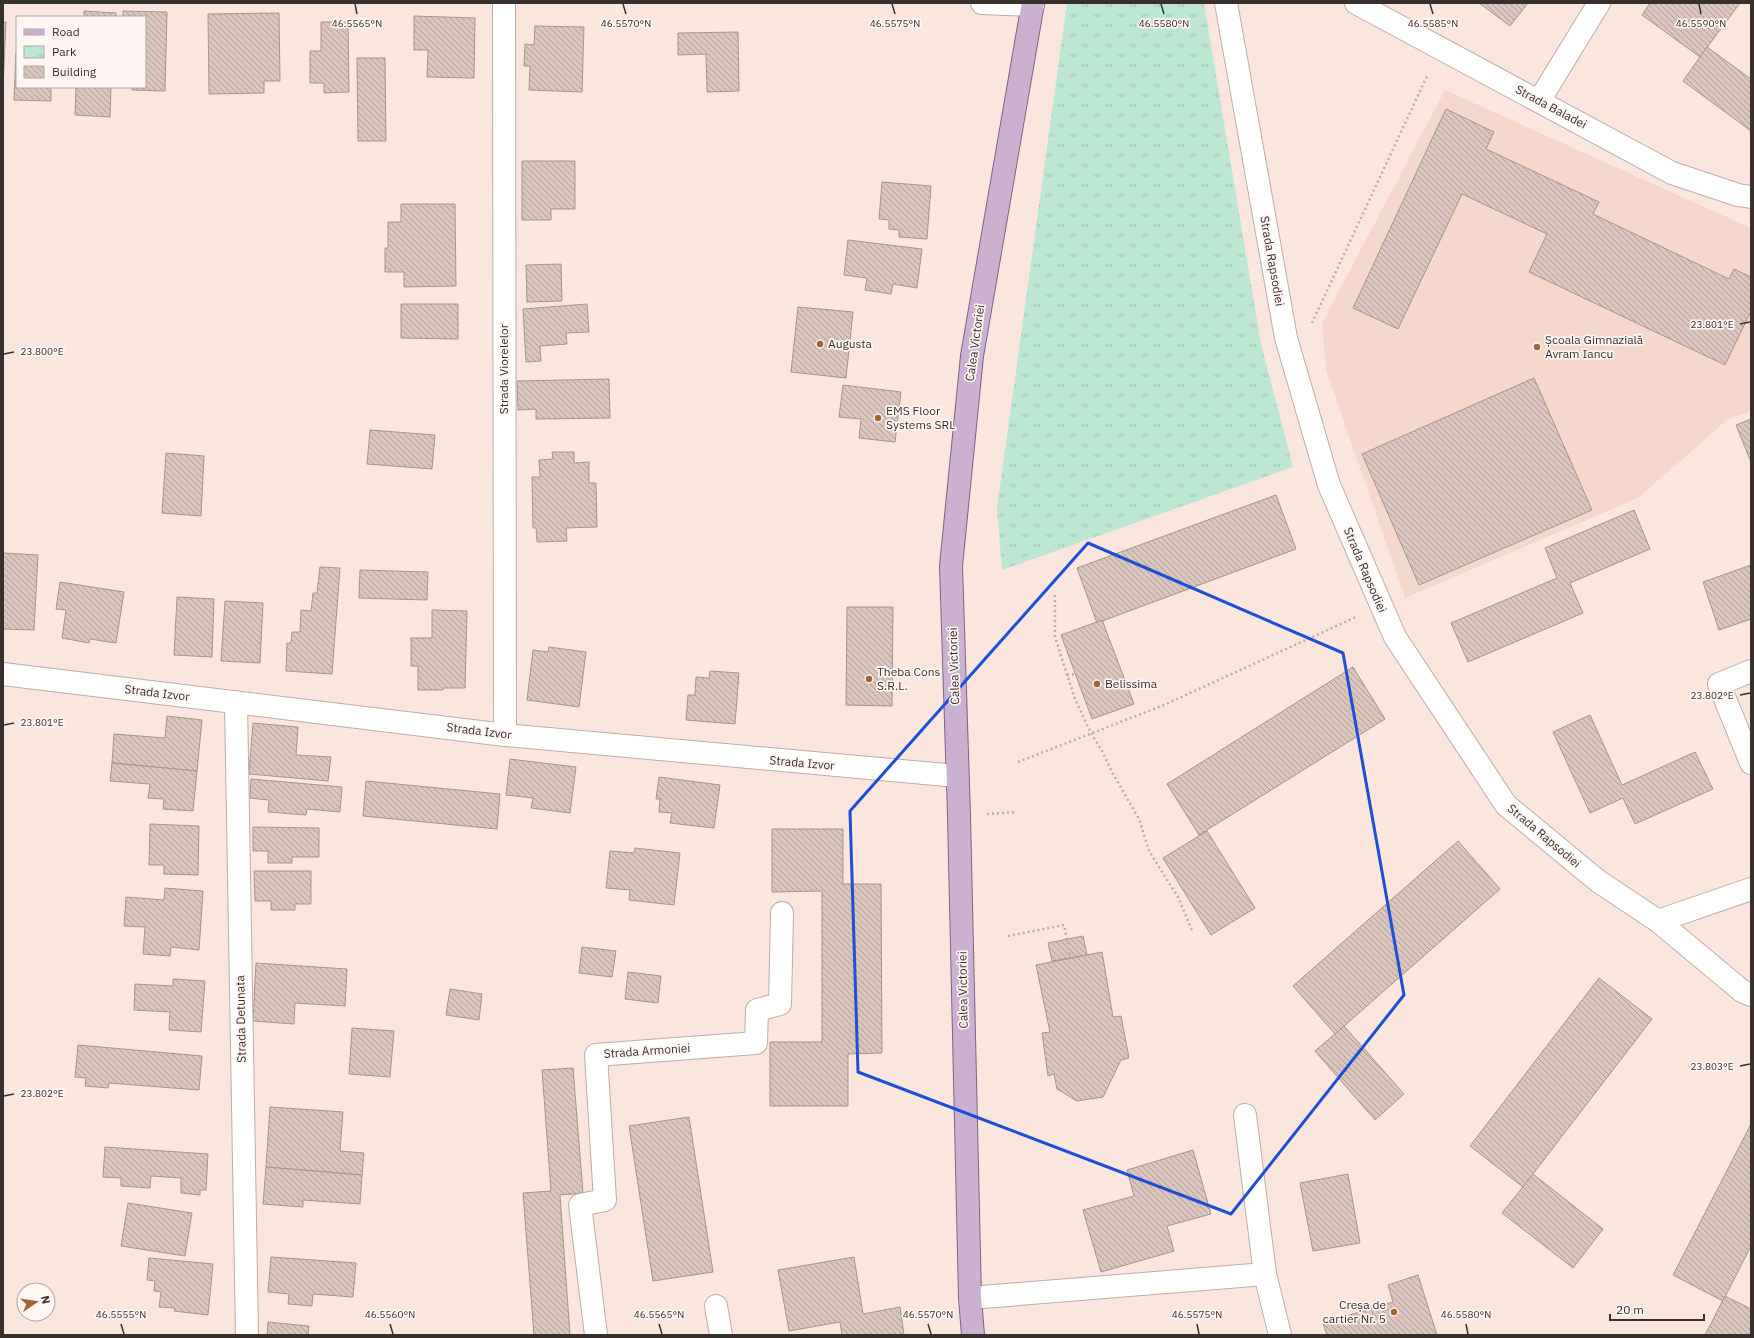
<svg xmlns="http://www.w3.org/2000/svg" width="1754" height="1338" font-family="'IBM Plex Sans',sans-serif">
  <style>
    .built { fill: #f4d8cc }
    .park { fill: url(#park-tufts) }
    .building { fill: url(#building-back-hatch); stroke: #a7948a }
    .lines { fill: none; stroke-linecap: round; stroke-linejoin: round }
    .minor-casing { stroke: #c0aca4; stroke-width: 24 }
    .major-casing { stroke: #806285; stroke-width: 24 }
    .path { stroke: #bdada5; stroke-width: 2.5; stroke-dasharray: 2 3; stroke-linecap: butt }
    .minor { stroke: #fff; stroke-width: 22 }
    .major { stroke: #cab1d2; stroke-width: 22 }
    .marked { fill: none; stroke: #1d4ed8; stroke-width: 3; stroke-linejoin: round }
    .ticks { fill: none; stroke: #38302d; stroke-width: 1.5 }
    .poi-dot { fill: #a66331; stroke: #fff6f3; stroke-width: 1.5 }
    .labels { text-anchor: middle; stroke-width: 3.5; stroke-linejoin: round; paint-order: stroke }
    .street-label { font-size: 12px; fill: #38302d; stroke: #fff6f3 }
    .poi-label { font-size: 12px; fill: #38302d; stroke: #fff6f3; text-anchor: start }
    .ticks-label { font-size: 10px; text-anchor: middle; fill: #38302d; stroke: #fff6f3; stroke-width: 3.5; stroke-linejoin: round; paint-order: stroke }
  </style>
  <defs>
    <pattern id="park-tufts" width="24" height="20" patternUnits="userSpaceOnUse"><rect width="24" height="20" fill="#bce7d2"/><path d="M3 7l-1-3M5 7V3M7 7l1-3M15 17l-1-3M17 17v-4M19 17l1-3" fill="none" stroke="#a2c6b5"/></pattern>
    <pattern id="building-back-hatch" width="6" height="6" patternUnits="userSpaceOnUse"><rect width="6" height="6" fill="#d9c5bb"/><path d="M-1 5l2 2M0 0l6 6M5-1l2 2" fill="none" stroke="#b1a098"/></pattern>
  </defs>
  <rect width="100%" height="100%" fill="#fbe6dd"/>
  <polygon class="built" points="1445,90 1751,228 1751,411 1727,420 1638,498 1405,598 1326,370 1322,323"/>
  <polygon class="park" points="1067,3 1204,3 1261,344 1293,467 1002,570 997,508"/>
  <g class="building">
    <polygon points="1479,3 1528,3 1510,26"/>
    <polygon points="1650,3 1740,3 1700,57 1642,15"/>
    <polygon points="84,11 116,13 116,17 84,17"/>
    <polygon points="123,11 167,12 165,91 132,90 132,87 145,87 145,17 123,17"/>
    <polygon points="279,13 280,81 264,81 264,93 209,94 208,14"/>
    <polygon points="414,16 475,18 474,78 427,77 428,50 414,50"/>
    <polygon points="3,22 6,22 3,89"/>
    <polygon points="321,22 348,22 349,92 324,93 324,83 310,83 310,51 321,51"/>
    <polygon points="535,26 584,27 582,92 529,90 530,66 524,66 525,44 534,45"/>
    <polygon points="738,32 739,91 707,92 706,54 678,55 678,33"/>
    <polygon points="1707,47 1751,79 1751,131 1683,81"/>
    <polygon points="16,53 17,87 51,87 51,101 14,100"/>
    <polygon points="357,58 385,58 386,141 358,141"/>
    <polygon points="76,87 111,87 110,117 75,115"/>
    <polygon points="1446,109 1494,132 1486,149 1599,202 1593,214 1729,279 1734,269 1751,277 1751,311 1725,365 1529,272 1547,234 1462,194 1398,329 1353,308"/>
    <polygon points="522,161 575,161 575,209 551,209 551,220 522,220"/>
    <polygon points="882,182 931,186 927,239 899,237 899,230 889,229 889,220 879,219"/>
    <polygon points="401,204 455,204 456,286 404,287 404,272 385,272 385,248 388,248 388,222 401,222"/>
    <polygon points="848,240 922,249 917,288 893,284 891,294 865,290 867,278 844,275"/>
    <polygon points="561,264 562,301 527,302 526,265"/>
    <polygon points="401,304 458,304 458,339 401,338"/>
    <polygon points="587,304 589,332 566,333 567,344 540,346 541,361 526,362 523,309"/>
    <polygon points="798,307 853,312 846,378 791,372"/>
    <polygon points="1534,378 1592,510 1419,585 1362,454"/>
    <polygon points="609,379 610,418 536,419 536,409 518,410 517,381"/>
    <polygon points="843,385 901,392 895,442 859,438 861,419 839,417"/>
    <polygon points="1751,419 1751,462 1736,425"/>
    <polygon points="370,430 435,435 432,469 367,464"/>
    <polygon points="552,452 574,452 574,463 589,462 589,483 596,483 597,527 566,528 567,541 537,542 536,528 533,528 532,477 540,477 539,460 553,459"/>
    <polygon points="166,453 204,456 201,516 162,513"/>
    <polygon points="1276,495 1296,549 1097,623 1077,568"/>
    <polygon points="1634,510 1650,549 1570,583 1583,613 1468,662 1451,623 1557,578 1545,548"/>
    <polygon points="3,553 38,555 34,630 3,629"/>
    <polygon points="1751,565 1751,619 1719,630 1703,582"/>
    <polygon points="320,567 340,568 332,674 286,671 287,643 291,643 292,632 300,632 301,610 311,611 313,593 317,593"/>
    <polygon points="360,570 428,572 427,600 359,598"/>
    <polygon points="60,582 124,592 116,643 90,639 89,643 62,638 66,610 56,609"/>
    <polygon points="177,597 214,599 212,657 174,655"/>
    <polygon points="225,601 263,603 260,663 221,661"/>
    <polygon points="847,607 893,607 892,706 846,705"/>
    <polygon points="432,610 467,611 465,688 443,688 443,690 418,690 418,666 411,666 411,638 432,638"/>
    <polygon points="1102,620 1134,704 1092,719 1061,635"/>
    <polygon points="549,647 586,652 579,707 527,700 533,650 548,652"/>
    <polygon points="1353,667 1385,719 1199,835 1167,784"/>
    <polygon points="710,671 739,673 735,724 686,720 688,695 695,695 696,677 709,678"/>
    <polygon points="1590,715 1622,785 1695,752 1713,789 1635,824 1623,798 1590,813 1553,732"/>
    <polygon points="167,716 202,720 197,771 112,763 114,734 165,738"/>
    <polygon points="253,723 298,727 296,755 331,757 328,781 249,774"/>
    <polygon points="510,759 576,767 570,813 531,808 533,798 506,795"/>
    <polygon points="112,763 197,771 193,811 163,809 164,799 148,798 150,784 110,781"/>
    <polygon points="659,777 720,785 714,828 670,823 672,813 659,812 660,799 656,799"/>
    <polygon points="251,779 342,787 340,812 307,809 306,815 268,812 269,800 250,798"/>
    <polygon points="366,781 500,794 497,829 363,816"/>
    <polygon points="150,824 199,826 198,875 164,874 164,865 149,865"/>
    <polygon points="253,827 319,828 319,857 292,857 292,863 268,863 268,851 253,851"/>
    <polygon points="772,829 843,829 843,884 881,884 882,1053 848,1054 848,1106 770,1106 770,1042 822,1042 822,891 772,892"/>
    <polygon points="1207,831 1255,908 1211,935 1163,858"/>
    <polygon points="1458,841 1500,889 1335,1034 1293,986"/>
    <polygon points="635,848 680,853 674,905 629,900 630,890 606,888 610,851 634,853"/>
    <polygon points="254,871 311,871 311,904 295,904 295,910 271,910 271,901 255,901"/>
    <polygon points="165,888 203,891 199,950 171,947 170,956 143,954 145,927 124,926 126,897 164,900"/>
    <polygon points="1083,936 1087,955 1052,961 1048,943"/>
    <polygon points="582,947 616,951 612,977 579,973"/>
    <polygon points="1102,952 1113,1017 1121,1016 1129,1058 1121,1060 1103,1097 1077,1101 1057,1089 1054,1074 1048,1076 1042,1033 1050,1032 1036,965"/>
    <polygon points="256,963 347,969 345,1006 295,1003 294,1024 253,1021"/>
    <polygon points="628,972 661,976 658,1003 625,999"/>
    <polygon points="1599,978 1652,1019 1523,1187 1470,1146"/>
    <polygon points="173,979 205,981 201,1032 169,1030 170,1012 134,1010 135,984 173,986"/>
    <polygon points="450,989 482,994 479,1020 446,1015"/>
    <polygon points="1344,1026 1404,1094 1375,1120 1315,1051"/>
    <polygon points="352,1028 394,1031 390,1077 349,1074"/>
    <polygon points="78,1045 202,1056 199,1090 109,1083 108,1088 85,1086 86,1078 75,1077"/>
    <polygon points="573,1068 583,1193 560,1195 570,1335 534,1335 523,1193 551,1191 542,1070"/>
    <polygon points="270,1107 343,1112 340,1151 364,1153 362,1175 266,1167"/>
    <polygon points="689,1117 713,1272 653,1281 629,1126"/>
    <polygon points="1751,1124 1751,1246 1723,1301 1673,1275"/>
    <polygon points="105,1147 208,1154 206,1190 200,1190 200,1195 181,1193 181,1178 151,1176 150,1188 121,1186 121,1178 103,1177"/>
    <polygon points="1193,1150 1211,1214 1167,1226 1174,1251 1101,1272 1083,1210 1134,1196 1127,1170"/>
    <polygon points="266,1167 362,1175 360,1204 303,1200 303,1207 263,1204"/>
    <polygon points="1348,1174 1360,1243 1313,1251 1300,1183"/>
    <polygon points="1533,1174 1603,1229 1573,1268 1502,1213"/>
    <polygon points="128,1203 192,1213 185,1256 121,1246"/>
    <polygon points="271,1257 356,1263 353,1297 313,1294 312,1306 288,1304 289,1294 268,1292"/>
    <polygon points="854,1257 863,1314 900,1307 904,1335 842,1335 840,1322 789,1331 778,1270"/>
    <polygon points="149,1258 213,1264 208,1315 174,1311 175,1308 159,1307 161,1292 154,1291 155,1281 147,1280"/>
    <polygon points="1418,1275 1437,1335 1327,1335 1323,1323 1393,1302 1388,1285"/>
    <polygon points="1725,1296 1751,1309 1751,1335 1705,1335"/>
    <polygon points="268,1322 309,1326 308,1335 267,1335"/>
  </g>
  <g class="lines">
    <g class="minor-casing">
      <g id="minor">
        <polyline points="504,3 505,735"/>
        <polyline points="982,3 1033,5"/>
        <polyline points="1226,3 1286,338 1329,485 1395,637 1506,805 1598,881 1658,921 1742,991 1751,995"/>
        <polyline points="1356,3 1672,173 1738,195 1751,197"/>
        <polyline points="1539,101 1599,3"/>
        <polyline points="1751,671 1719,684 1751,763"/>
        <polyline points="3,674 505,735 957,776"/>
        <polyline points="236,702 247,1335"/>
        <polyline points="1658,921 1751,889"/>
        <polyline points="1245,1115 1265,1274 1280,1335"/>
        <polyline points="970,1298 1265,1274"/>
        <polyline points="716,1306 721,1335"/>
        <polyline points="596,1335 580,1205 605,1200 596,1055 756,1043 757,1010 780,1004 782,913"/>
      </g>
    </g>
    <g class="major-casing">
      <polyline id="major" points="973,1335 970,1298 959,816 951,566 972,356 1033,3"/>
    </g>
    <g class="path">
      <polyline points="1312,323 1428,74"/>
      <polyline points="1055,595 1055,637 1075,699 1091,733 1102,751 1112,772 1139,819 1149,851 1178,897 1193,933"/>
      <polyline points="1067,675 1076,674"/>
      <polyline points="1018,762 1164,705 1356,617"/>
      <polyline points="987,814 1016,812"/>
      <polyline points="1008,936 1064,925 1071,958"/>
    </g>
    <use href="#minor" class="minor"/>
    <use href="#major" class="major"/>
  </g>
  <path class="marked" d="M1088,543L1343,653L1404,995L1231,1214L858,1072L850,811Z"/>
  <path class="ticks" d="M355,4L357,14M623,4L626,14M892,4L895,14M1161,4L1164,14M1430,4L1433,14M1699,4L1701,14M1740,324L1750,322M4,354L14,352M1740,695L1750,693M4,725L14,723M1740,1066L1750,1064M4,1096L14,1094M121,1324L124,1334M390,1324L393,1334M659,1324L662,1334M928,1324L931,1334M1197,1324L1199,1334M1466,1324L1468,1334"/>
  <g class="poi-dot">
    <circle cx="820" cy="344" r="4"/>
    <circle cx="1537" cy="347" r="4"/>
    <circle cx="878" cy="418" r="4"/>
    <circle cx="869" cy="679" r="4"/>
    <circle cx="1097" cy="684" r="4"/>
    <circle cx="1394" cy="1312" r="4"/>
  </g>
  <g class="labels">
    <g class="street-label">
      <text transform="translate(1551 107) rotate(28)" y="4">Strada Baladei</text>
      <text transform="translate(1272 261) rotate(80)" y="4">Strada Rapsodiei</text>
      <text transform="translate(975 343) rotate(-82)" y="4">Calea Victoriei</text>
      <text transform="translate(504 369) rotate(-90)" y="4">Strada Viorelelor</text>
      <text transform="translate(1365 570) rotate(67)" y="4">Strada Rapsodiei</text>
      <text transform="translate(954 666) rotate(-92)" y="4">Calea Victoriei</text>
      <text transform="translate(157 693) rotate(7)" y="4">Strada Izvor</text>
      <text transform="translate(479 731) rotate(7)" y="4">Strada Izvor</text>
      <text transform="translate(802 763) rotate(5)" y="4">Strada Izvor</text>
      <text transform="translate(1544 836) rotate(40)" y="4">Strada Rapsodiei</text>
      <text transform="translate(963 990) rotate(-91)" y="4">Calea Victoriei</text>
      <text transform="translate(241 1019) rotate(-91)" y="4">Strada Detunata</text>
      <text transform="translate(647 1051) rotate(-4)" y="4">Strada Armoniei</text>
    </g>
    <g class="poi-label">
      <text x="1545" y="344">Școala Gimnazială<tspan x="1545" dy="14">Avram Iancu</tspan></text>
      <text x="828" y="348">Augusta</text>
      <text x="886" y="415">EMS Floor<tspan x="886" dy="14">Systems SRL</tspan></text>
      <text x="877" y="676">Theba Cons<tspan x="877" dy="14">S.R.L.</tspan></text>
      <text x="1105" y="688">Belissima</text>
      <text x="1386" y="1309" text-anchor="end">Creșa de<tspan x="1386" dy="14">cartier Nr. 5</tspan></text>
    </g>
  </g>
  <g class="ticks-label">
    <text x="357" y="27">46.5565°N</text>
    <text x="626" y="27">46.5570°N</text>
    <text x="895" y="27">46.5575°N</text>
    <text x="1164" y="27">46.5580°N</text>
    <text x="1433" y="27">46.5585°N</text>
    <text x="1701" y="27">46.5590°N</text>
    <text x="1712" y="328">23.801°E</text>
    <text x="42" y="355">23.800°E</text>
    <text x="1712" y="699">23.802°E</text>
    <text x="42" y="726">23.801°E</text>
    <text x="1712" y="1070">23.803°E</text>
    <text x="42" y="1097">23.802°E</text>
    <text x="121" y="1318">46.5555°N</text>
    <text x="390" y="1318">46.5560°N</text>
    <text x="659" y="1318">46.5565°N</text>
    <text x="928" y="1318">46.5570°N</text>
    <text x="1197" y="1318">46.5575°N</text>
    <text x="1466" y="1318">46.5580°N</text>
  </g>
  <rect width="1754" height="1338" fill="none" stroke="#38302d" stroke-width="8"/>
  <rect x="16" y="16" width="130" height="72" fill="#fff6f3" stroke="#afa7a4"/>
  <rect x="24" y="29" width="20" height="6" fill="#cab1d2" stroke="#afa7a4"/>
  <text x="52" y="36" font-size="12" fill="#38302d">Road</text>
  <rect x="24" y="46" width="20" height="12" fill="url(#park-tufts)" stroke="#afa7a4"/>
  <text x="52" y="56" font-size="12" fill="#38302d">Park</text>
  <rect x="24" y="66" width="20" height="12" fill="url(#building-back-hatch)" stroke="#afa7a4"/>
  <text x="52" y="76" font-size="12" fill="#38302d">Building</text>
  <g transform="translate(36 1302) rotate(77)"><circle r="19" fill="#fff6f3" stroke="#afa7a4"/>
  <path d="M0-3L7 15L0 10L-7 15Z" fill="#a66331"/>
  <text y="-6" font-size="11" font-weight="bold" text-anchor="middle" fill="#38302d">N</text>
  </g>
  <path d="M1610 1314v6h94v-6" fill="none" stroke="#38302d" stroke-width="2"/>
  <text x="1616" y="1314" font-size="12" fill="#38302d" stroke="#fff6f3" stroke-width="3" paint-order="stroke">20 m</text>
</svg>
